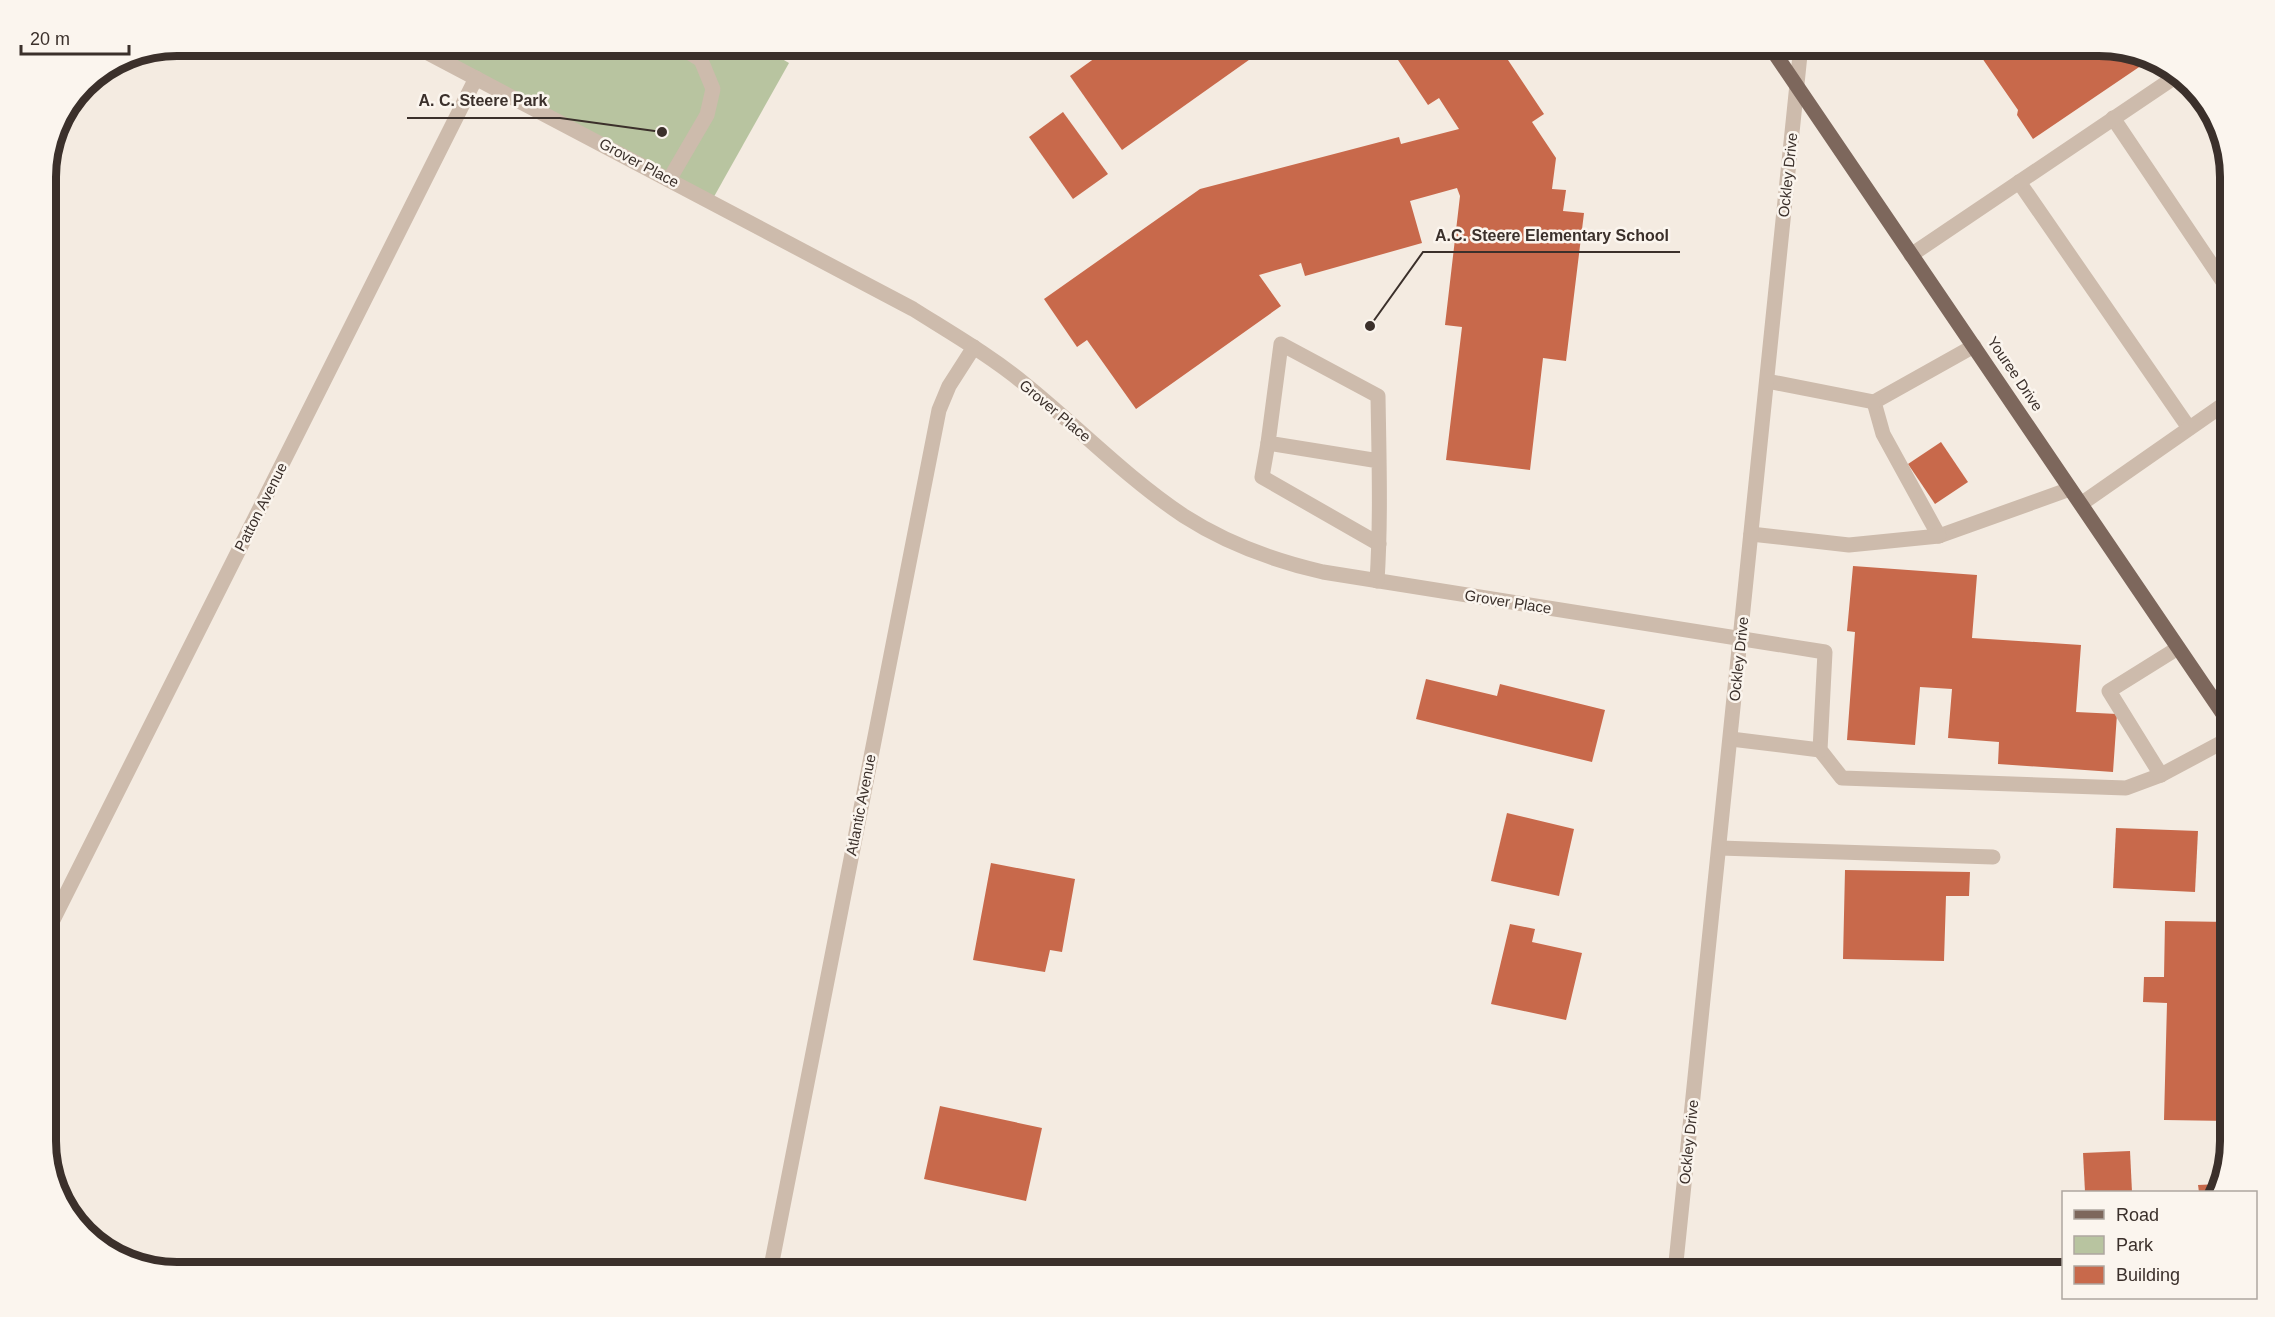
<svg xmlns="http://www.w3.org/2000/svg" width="2275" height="1317" font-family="Arial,sans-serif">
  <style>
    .green { fill: #b8c4a0 }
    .building { fill: #c8694b }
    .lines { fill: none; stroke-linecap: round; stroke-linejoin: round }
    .minor { stroke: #cdbbac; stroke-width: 15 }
    .major { stroke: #7d675c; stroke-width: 15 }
    .labels { text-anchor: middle; stroke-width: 5; stroke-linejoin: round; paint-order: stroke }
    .street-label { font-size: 15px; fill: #3b302b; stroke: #fbf5ee }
    .rim { fill: none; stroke: #3b302b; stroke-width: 8 }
    .leader { fill: none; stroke: #3b302b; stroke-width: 2 }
    .callout-dot { fill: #3b302b; stroke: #fbf5ee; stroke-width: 2 }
    .callout-label { font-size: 16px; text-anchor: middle; font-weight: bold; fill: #3b302b; stroke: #fbf5ee; stroke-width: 5; stroke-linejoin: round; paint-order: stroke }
  </style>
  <rect width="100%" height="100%" fill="#f4ebe1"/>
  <polygon class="green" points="402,45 758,45 789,63 711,202"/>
  <g class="building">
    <polygon points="1113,45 1270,45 1122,150 1070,76"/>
    <polygon points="1388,45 1498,45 1544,114 1532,122 1556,158 1552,189 1566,190 1563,211 1584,213 1566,361 1543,358 1530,470 1446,460 1462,327 1445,325 1460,196 1457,188 1410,201 1422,243 1305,276 1301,263 1259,275 1281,306 1136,409 1087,340 1077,347 1044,299 1200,189 1399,137 1401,144 1459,129 1439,98 1428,105"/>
    <polygon points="1973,45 2099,45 2151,59 2033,139 2017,115 2018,110"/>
    <polygon points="1063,112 1108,174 1073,199 1029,137"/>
    <polygon points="1941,442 1968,482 1935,504 1908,464"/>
    <polygon points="1853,566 1977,575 1972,638 2081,645 2076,712 2117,714 2113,772 1998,764 1999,742 1948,738 1952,689 1920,687 1915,745 1847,740 1855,632 1847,631"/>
    <polygon points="1426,679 1497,696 1500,684 1605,710 1592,762 1416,719"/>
    <polygon points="1507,813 1574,829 1559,896 1491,881"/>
    <polygon points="2116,828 2198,831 2195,892 2113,888"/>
    <polygon points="991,863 1075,879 1062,952 1050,950 1045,972 973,960"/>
    <polygon points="1845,870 1970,872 1969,896 1946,896 1944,961 1843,959"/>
    <polygon points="2165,921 2230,922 2230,1121 2164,1120 2167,1003 2143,1002 2144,977 2164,977"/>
    <polygon points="1510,924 1535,929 1532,942 1582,953 1566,1020 1491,1004"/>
    <polygon points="940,1106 1042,1128 1026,1201 924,1179"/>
    <polygon points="2130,1151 2132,1192 2085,1192 2083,1153"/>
    <polygon points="2219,1184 2216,1192 2199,1192 2198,1185"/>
  </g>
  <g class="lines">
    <g class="minor">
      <path d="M413,45L913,309C951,333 991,356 1026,385C1079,428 1127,478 1184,516C1226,543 1275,561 1323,572L1825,652L1820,750L1842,778L2126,788L2161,775L2230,738"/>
      <polyline points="2113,118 2230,292"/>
      <polyline points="669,180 707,115 713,89 701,60 677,45"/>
      <polyline points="2019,182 2189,428"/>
      <polyline points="1911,255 2178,75"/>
      <polyline points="1974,346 1874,402 1883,434 1939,536 2070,489"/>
      <polyline points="1767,381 1874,402"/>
      <polyline points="1268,443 1262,477 1379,544"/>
      <polyline points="2081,504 2230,400"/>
      <polyline points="1751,534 1849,545 1939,536"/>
      <path d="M1377,581C1381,520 1379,458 1378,396L1281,344L1268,443L1379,461"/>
      <polyline points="1731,739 1820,750"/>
      <polyline points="2161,775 2109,691 2178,648"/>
      <polyline points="1720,848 1993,857"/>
      <polyline points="45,936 476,78"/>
      <polyline points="770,1272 939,410 949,386 974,347"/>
      <polyline points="1675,1272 1801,45"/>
    </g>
    <polyline class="major" points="1769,45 2230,724"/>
  </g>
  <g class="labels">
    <g class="street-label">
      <text transform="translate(639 163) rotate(28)" y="5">Grover Place</text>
      <text transform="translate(1788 175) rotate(-84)" y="5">Ockley Drive</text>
      <text transform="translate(2015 374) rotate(56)" y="5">Youree Drive</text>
      <text transform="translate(1055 411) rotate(40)" y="5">Grover Place</text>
      <text transform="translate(261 507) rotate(-63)" y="5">Patton Avenue</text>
      <text transform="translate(1508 602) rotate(9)" y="5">Grover Place</text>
      <text transform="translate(1739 659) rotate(-84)" y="5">Ockley Drive</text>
      <text transform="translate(861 805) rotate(-79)" y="5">Atlantic Avenue</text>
      <text transform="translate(1689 1142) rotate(-84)" y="5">Ockley Drive</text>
    </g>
  </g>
  <path d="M0 0H2275V1317H0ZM177 56H2099A121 121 0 0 1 2220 177V1141A121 121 0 0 1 2099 1262H177A121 121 0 0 1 56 1141V177A121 121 0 0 1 177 56Z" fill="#fbf5ee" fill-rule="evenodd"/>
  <path class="rim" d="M177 56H2099A121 121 0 0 1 2220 177V1141A121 121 0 0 1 2099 1262H177A121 121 0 0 1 56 1141V177A121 121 0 0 1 177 56Z"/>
  <path class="leader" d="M662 132L560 118H407M1370 326L1423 252H1680"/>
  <g class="callout-dot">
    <circle cx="662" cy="132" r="6"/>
    <circle cx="1370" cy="326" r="6"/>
  </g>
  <g class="callout-label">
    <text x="483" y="106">A. C. Steere Park</text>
    <text x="1552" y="241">A.C. Steere Elementary School</text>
  </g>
  <rect x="2062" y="1191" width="195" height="108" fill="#fbf5ee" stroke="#aea6a0" stroke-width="1.5"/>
  <rect x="2074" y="1210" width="30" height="9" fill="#7d675c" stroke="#aea6a0" stroke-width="1.5"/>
  <text x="2116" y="1221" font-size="18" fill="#3b302b">Road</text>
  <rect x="2074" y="1236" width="30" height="18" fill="#b8c4a0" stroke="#aea6a0" stroke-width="1.5"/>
  <text x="2116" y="1251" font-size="18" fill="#3b302b">Park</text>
  <rect x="2074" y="1266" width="30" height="18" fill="#c8694b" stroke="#aea6a0" stroke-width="1.5"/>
  <text x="2116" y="1281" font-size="18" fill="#3b302b">Building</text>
  <path d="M21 45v9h108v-9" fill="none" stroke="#3b302b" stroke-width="3"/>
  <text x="30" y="45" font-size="18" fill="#3b302b" stroke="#fbf5ee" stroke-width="4.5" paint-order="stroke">20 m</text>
</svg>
